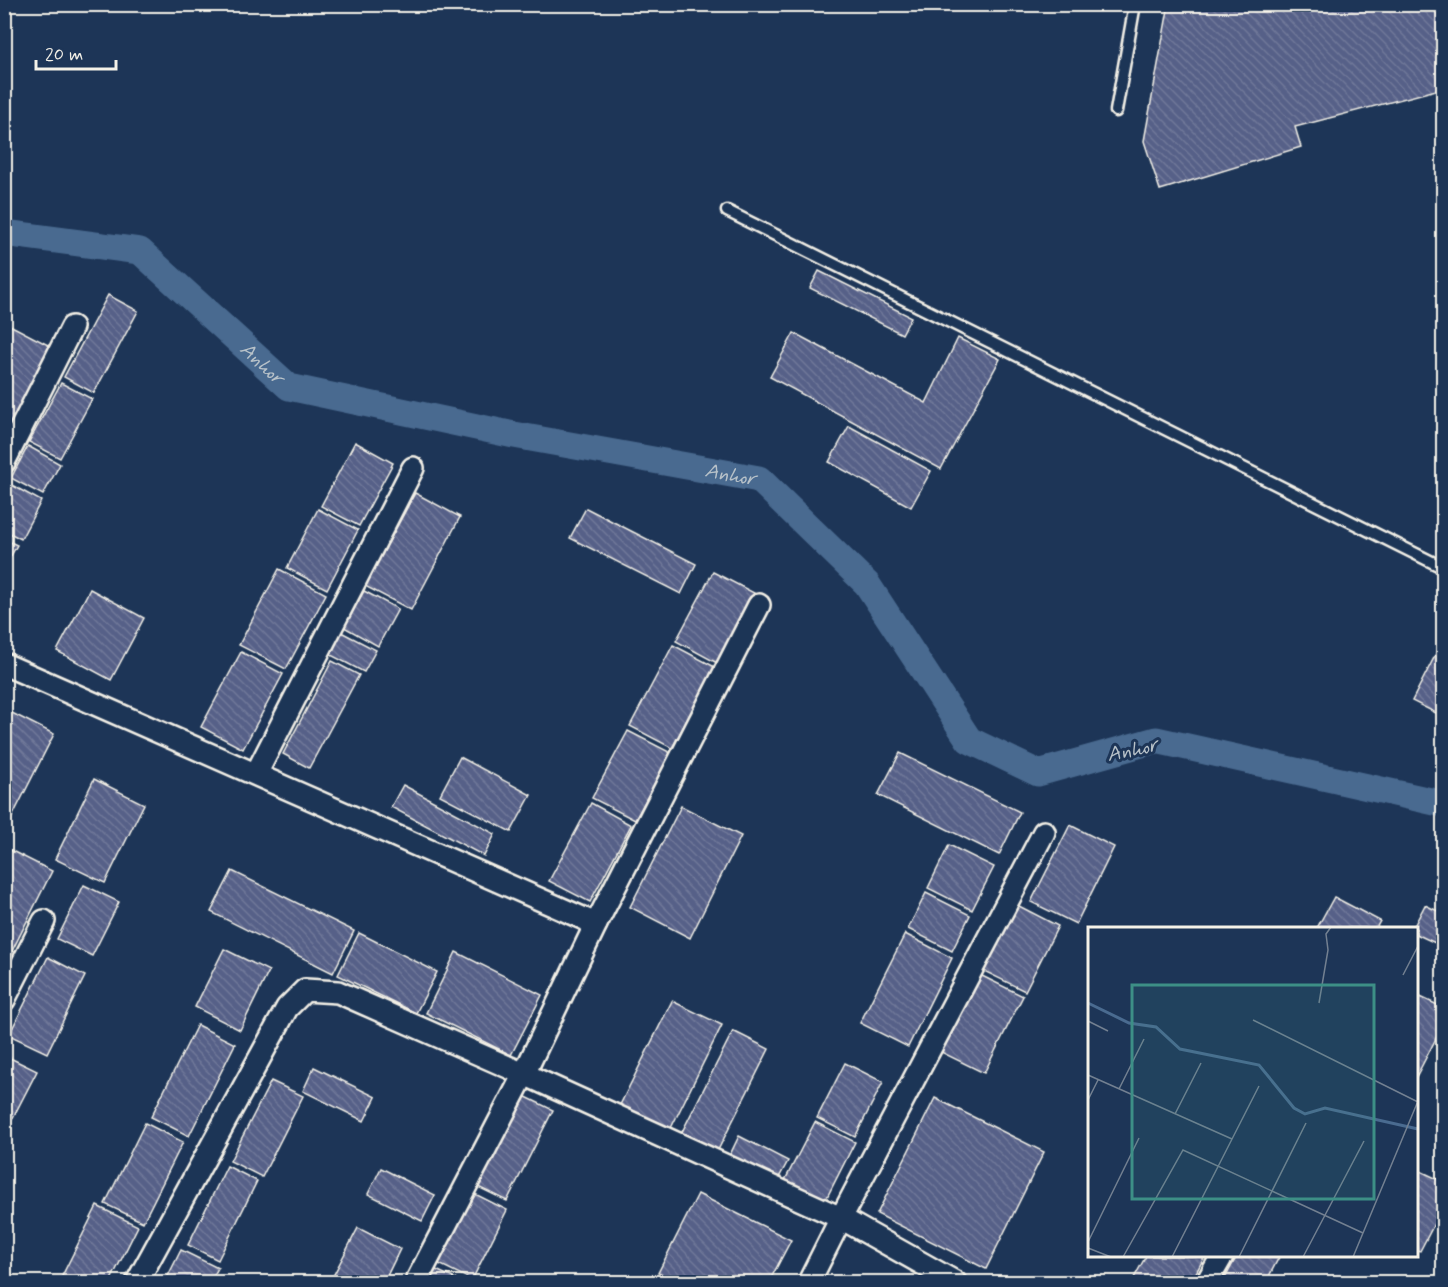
<svg xmlns="http://www.w3.org/2000/svg" width="1448" height="1287" font-family="Mynerve,sans-serif">
  <style>
    .lines { fill: none; stroke-linecap: round; stroke-linejoin: round }
    .canal { stroke: #4a6b90; stroke-width: 27 }
    .building { fill: url(#building-back-hatch); stroke: #f4f1e8; stroke-width: 1.5 }
    .service-casing { stroke: #f4f1e8; stroke-width: 15 }
    .minor-casing { stroke: #f4f1e8; stroke-width: 26 }
    .service { stroke: #1d3557; stroke-width: 10 }
    .minor { stroke: #1d3557; stroke-width: 21 }
    .labels { text-anchor: middle; stroke-width: 6; stroke-linejoin: round; paint-order: stroke }
    .water-label { font-size: 21px; font-style: italic; fill: #b8c2c9; stroke: #1d3557 }
    .inset-river { fill: none; stroke: #4a6b90; stroke-width: 3 }
    .inset-road { fill: none; stroke: #738091; stroke-width: 1.5 }
    .view { fill: #3d8f86; fill-opacity: 0.15; stroke: #3d8f86; stroke-width: 3 }
    .inset-edge { fill: none; stroke: #f4f1e8; stroke-width: 3 }
  </style>
  <defs>
    <pattern id="building-back-hatch" width="6" height="6" patternUnits="userSpaceOnUse" patternTransform="scale(1.5)"><rect width="6" height="6" fill="#576188"/><path d="M-1 5l2 2M0 0l6 6M5-1l2 2" fill="none" stroke="#707899"/></pattern>
  </defs>
  <rect width="100%" height="100%" fill="#1d3557"/>
  <filter id="ink" filterUnits="userSpaceOnUse"><feTurbulence type="fractalNoise" baseFrequency=".0167" numOctaves="2"/><feDisplacementMap in="SourceGraphic" scale="12" xChannelSelector="R" yChannelSelector="G"/><feConvolveMatrix kernelMatrix="1 2 1 2 8 2 1 2 1" color-interpolation-filters="sRGB"/></filter>
  <g filter="url(#ink)">
    <g class="lines">
      <path class="canal" id="s1" d="M4,233L140,251L289,387L514,435L759,479L867,584L969,740L1038,773L1156,740L1444,804"/>
    </g>
    <g class="building">
      <polygon points="1169,4 1444,4 1444,88 1295,127 1301,147 1160,190 1144,141"/>
      <polygon points="819,271 911,317 902,334 810,288"/>
      <polygon points="108,295 138,311 94,393 64,377"/>
      <polygon points="4,322 52,347 4,436"/>
      <polygon points="794,333 926,403 958,338 1000,359 941,469 770,377"/>
      <polygon points="61,383 92,399 60,458 29,442"/>
      <polygon points="849,426 931,471 911,507 829,462"/>
      <polygon points="355,442 393,463 359,526 321,506"/>
      <polygon points="28,446 60,464 43,495 11,478"/>
      <polygon points="8,483 41,501 21,539 4,530 4,490"/>
      <polygon points="415,493 460,517 411,610 365,586"/>
      <polygon points="586,508 696,564 681,594 570,538"/>
      <polygon points="318,509 358,530 327,589 287,568"/>
      <polygon points="4,539 17,545 4,568"/>
      <polygon points="279,569 326,594 286,669 239,645"/>
      <polygon points="713,572 754,593 717,663 676,641"/>
      <polygon points="90,589 144,618 111,680 57,651"/>
      <polygon points="364,591 398,609 378,646 344,627"/>
      <polygon points="341,632 376,650 364,672 329,654"/>
      <polygon points="1444,638 1444,717 1412,701"/>
      <polygon points="673,645 715,667 672,748 630,726"/>
      <polygon points="241,652 283,674 243,749 201,727"/>
      <polygon points="332,661 359,675 309,768 283,754"/>
      <polygon points="4,709 54,734 4,833"/>
      <polygon points="628,731 671,753 635,820 592,798"/>
      <polygon points="900,753 1020,812 999,855 878,795"/>
      <polygon points="460,757 531,795 511,832 440,795"/>
      <polygon points="94,779 144,804 105,883 55,859"/>
      <polygon points="403,785 495,834 484,856 391,807"/>
      <polygon points="591,803 631,825 590,902 549,881"/>
      <polygon points="681,806 741,836 690,938 630,907"/>
      <polygon points="1070,825 1114,847 1076,924 1031,902"/>
      <polygon points="949,845 994,867 972,910 928,888"/>
      <polygon points="8,849 52,871 11,953 4,950 4,856"/>
      <polygon points="232,871 354,931 333,973 211,912"/>
      <polygon points="84,885 119,902 92,956 57,939"/>
      <polygon points="926,893 970,915 952,951 908,929"/>
      <polygon points="1334,897 1380,921 1376,928 1317,928"/>
      <polygon points="1017,905 1058,926 1025,991 984,971"/>
      <polygon points="1425,905 1444,914 1444,947 1416,934 1416,928 1413,928"/>
      <polygon points="359,933 437,972 416,1013 338,975"/>
      <polygon points="905,934 952,958 908,1047 860,1023"/>
      <polygon points="224,949 269,971 240,1030 195,1007"/>
      <polygon points="456,952 542,995 511,1055 426,1013"/>
      <polygon points="48,957 85,976 47,1053 9,1035"/>
      <polygon points="980,975 1023,996 984,1073 941,1052"/>
      <polygon points="1416,995 1444,1008 1444,1023 1416,1077"/>
      <polygon points="672,1001 722,1025 670,1130 620,1105"/>
      <polygon points="197,1025 235,1044 189,1136 151,1117"/>
      <polygon points="733,1031 769,1049 717,1152 681,1134"/>
      <polygon points="4,1055 37,1071 4,1135"/>
      <polygon points="845,1063 883,1082 855,1137 817,1118"/>
      <polygon points="314,1067 376,1097 364,1121 303,1091"/>
      <polygon points="271,1081 303,1096 262,1177 230,1161"/>
      <polygon points="522,1095 553,1110 507,1201 476,1186"/>
      <polygon points="935,1098 1044,1152 986,1269 877,1214"/>
      <polygon points="815,1122 855,1142 822,1207 782,1186"/>
      <polygon points="145,1123 183,1142 143,1222 105,1204"/>
      <polygon points="739,1136 788,1161 776,1183 728,1159"/>
      <polygon points="227,1166 257,1181 218,1260 188,1245"/>
      <polygon points="381,1168 435,1195 422,1221 368,1194"/>
      <polygon points="1416,1169 1444,1182 1444,1205 1420,1251 1416,1250"/>
      <polygon points="473,1193 507,1210 472,1280 437,1263"/>
      <polygon points="698,1194 791,1240 769,1282 676,1282 658,1273"/>
      <polygon points="97,1206 138,1226 110,1282 59,1282"/>
      <polygon points="358,1228 400,1249 384,1282 330,1282"/>
      <polygon points="181,1250 218,1268 210,1282 165,1282"/>
      <polygon points="1146,1256 1205,1256 1191,1282 1142,1282 1134,1278"/>
      <polygon points="1237,1256 1277,1256 1279,1257 1266,1282 1223,1282"/>
      <polygon points="434,1269 462,1282 428,1282"/>
    </g>
    <g class="lines">
      <g class="service-casing">
        <g id="service">
          <polyline points="1116,111 1135,4"/>
          <polyline points="727,211 1444,568"/>
        </g>
      </g>
      <g class="minor-casing">
        <g id="minor">
          <polyline points="4,462 72,327"/>
          <polyline points="4,664 596,924"/>
          <polyline points="256,774 413,468"/>
          <polyline points="4,1000 44,921"/>
          <polyline points="137,1282 287,1008 305,990 338,992 524,1074 841,1218 955,1282"/>
          <polyline points="416,1282 524,1074 596,924 759,605"/>
          <polyline points="809,1282 841,1218 1044,832"/>
          <polyline points="1207,1282 1222,1256"/>
        </g>
      </g>
      <use href="#service" class="service"/>
      <use href="#minor" class="minor"/>
    </g>
  </g>
  <g class="labels">
    <g class="water-label">
      <text dy="7" stroke="none"><textPath href="#s1" startOffset="303">Anhor</textPath></text>
      <text dy="7" stroke="none"><textPath href="#s1" startOffset="789">Anhor</textPath></text>
      <text transform="translate(1132 749) rotate(-12)" y="7">Anhor</text>
    </g>
  </g>
  <g transform="translate(1088 927)">
    <rect width="330" height="330" fill="#1d3557"/>
    <path class="inset-river" d="M0,76L41,96L68,100L92,122L171,138L206,181L217,187L237,181L330,202"/>
    <path class="inset-road" d="M315,48L330,19M231,76L240,23L238,7L243,0M165,93L330,175M0,94L20,104M0,148L144,212M31,162L56,112M0,173L10,153M87,187L113,136M0,315L51,211M0,321L23,330M35,330L95,223L275,306M84,330L171,159M151,330L218,196M215,330L276,214M265,330L330,174"/>
    <path class="view" d="M44,58H286V272H44Z"/>
    <rect width="330" height="330" class="inset-edge"/>
  </g>
  <rect width="1448" height="1287" fill="none" stroke="#1d3557" stroke-width="24"/>
  <rect x="12" y="12" width="1424" height="1263" fill="none" stroke="#f4f1e8" stroke-width="2" filter="url(#ink)"/>
  <path d="M36 60v9h80v-9" fill="none" stroke="#f4f1e8" stroke-width="3"/>
  <text x="45" y="60" font-size="18" fill="#f4f1e8" stroke="#1d3557" stroke-width="4.5" paint-order="stroke">20 m</text>
</svg>
